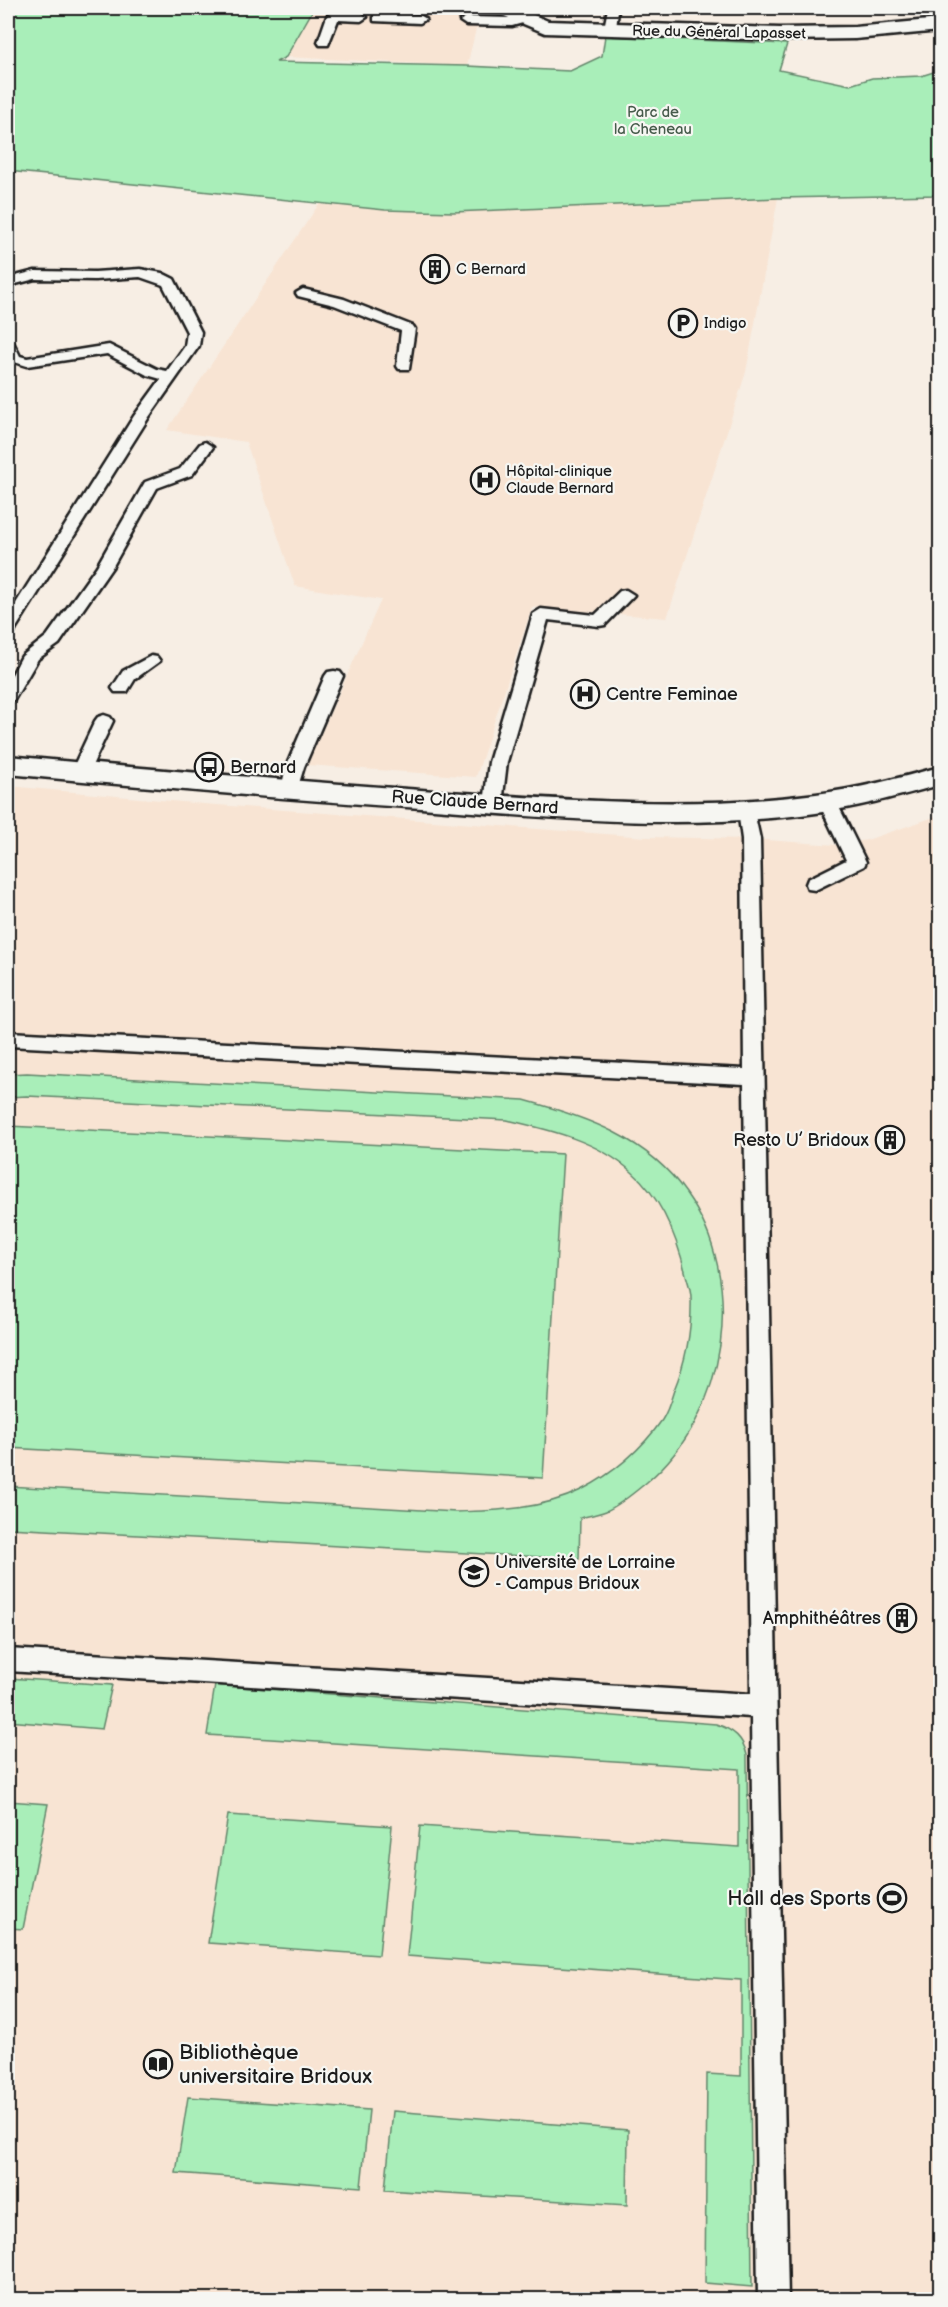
<svg xmlns="http://www.w3.org/2000/svg" width="948" height="2307" font-family="'Balsamiq Sans',sans-serif">
  <style>
    .built { fill: #f8e4d3 }
    .green { fill: #a9eeb9; stroke: #62856a; stroke-width: 1.5 }
    .lines { fill: none; stroke-linecap: round; stroke-linejoin: round }
    .service-casing { stroke: #1c1c1c; stroke-width: 5 }
    .minor-casing { stroke: #1c1c1c; stroke-width: 5 }
    .tertiary-casing { stroke: #1c1c1c; stroke-width: 5 }
    .service { fill: #f6f6f2; fill-rule: evenodd }
    .minor { fill: #f6f6f2; fill-rule: evenodd }
    .tertiary { fill: #f6f6f2; fill-rule: evenodd }
    .labels { text-anchor: middle; stroke-width: 4.5; stroke-linejoin: round; paint-order: stroke }
    .far-street-label { font-size: 15px; fill: #1c1c1c; stroke: #f6f6f2 }
    .far-park-label { font-size: 15px; fill: #465b4b; stroke: #f6f6f2 }
    .far-poi-label { font-size: 15px; fill: #1c1c1c; stroke: #f6f6f2; text-anchor: start }
    .poi-label { font-size: 18px; fill: #1c1c1c; stroke: #f6f6f2; text-anchor: start }
    .street-label { font-size: 18px; fill: #1c1c1c; stroke: #f6f6f2 }
    .near-poi-label { font-size: 21px; fill: #1c1c1c; stroke: #f6f6f2; text-anchor: end }
  </style>
  <rect width="100%" height="100%" fill="#f7eee4"/>
  <filter id="ink" filterUnits="userSpaceOnUse"><feTurbulence type="fractalNoise" baseFrequency=".0167" numOctaves="2"/><feDisplacementMap in="SourceGraphic" scale="12" xChannelSelector="R" yChannelSelector="G"/><feConvolveMatrix kernelMatrix="1 2 1 2 8 2 1 2 1" color-interpolation-filters="sRGB"/></filter>
  <g filter="url(#ink)">
    <g class="built">
      <polygon points="314,8 475,8 518,27 497,25 476,29 467,66 286,57"/>
      <polygon points="778,198 746,372 667,618 532,607 476,777 307,765 381,600 295,586 246,442 167,430 319,204 385,210"/>
      <polygon points="8,786 204,804 646,837 751,839 836,845 867,840 940,815 940,2299 8,2299"/>
    </g>
    <g class="green">
      <polygon points="8,8 314,8 286,57 276,62 467,66 570,71 602,56 605,36 787,44 779,70 850,85 872,78 921,76 940,70 940,195 778,198 453,212 385,210 8,171"/>
      <path d="M27,1073L524,1100C586,1117 648,1138 686,1193C748,1280 728,1414 647,1482C635,1492 620,1505 606,1511C598,1514 588,1516 580,1518L579,1559L8,1528V1486L456,1512C497,1511 543,1509 581,1490C613,1474 642,1449 662,1420C668,1411 671,1400 674,1390C686,1361 692,1329 691,1297C691,1290 688,1282 686,1275C677,1237 662,1198 632,1172C597,1141 551,1130 507,1120L27,1096L8,1097V1074Z"/>
      <polygon points="8,1126 563,1154 543,1478 8,1448"/>
      <polygon points="8,1678 112,1685 102,1729 8,1721"/>
      <path d="M215,1685L716,1724C734,1730 743,1738 747,1755L752,2287L705,2283L707,2074L741,2076V1980L407,1956L420,1826L739,1847V1769L207,1735Z"/>
      <polygon points="8,1801 48,1804 23,1929 8,1928"/>
      <polygon points="228,1815 392,1826 379,1955 208,1943"/>
      <polygon points="188,2097 369,2110 361,2187 176,2173"/>
      <polygon points="393,2111 628,2130 627,2205 385,2190"/>
    </g>
    <g class="lines">
      <g class="service-casing">
        <g id="service">
          <polygon points="608,8 612,8 618,11 616,29 610,33 604,29"/>
          <polygon points="333,12 361,13 367,17 361,21 338,20 328,45 320,45 318,42 327,16"/>
          <polygon points="378,14 420,15 426,19 420,23 374,21 374,15"/>
          <polygon points="526,14 532,18 530,21 512,26 466,25 460,21 466,17 511,18"/>
          <polygon points="140,269 162,273 174,279 201,332 199,346 149,417 16,628 14,632 8,633 8,616 134,416 161,379 147,375 107,354 27,366 8,360 8,341 13,342 20,356 27,358 109,345 157,369 167,371 185,346 187,332 163,285 140,277 95,280 35,279 8,286 8,278 35,271 95,272"/>
          <polygon points="303,289 344,299 413,326 415,329 409,369 399,369 397,366 401,331 334,305 298,296 296,293"/>
          <polygon points="205,442 213,447 192,475 157,488 113,566 59,644 38,659 14,700 8,701 8,682 22,656 47,636 97,566 145,482 180,469 200,444"/>
          <polygon points="626,590 634,595 605,625 599,626 548,620 507,762 502,804 499,808 487,808 484,804 489,762 533,614 541,609 595,615 620,591"/>
          <polygon points="151,656 157,657 160,661 135,679 127,692 115,692 112,688 123,671"/>
          <polygon points="334,671 340,672 343,676 304,767 296,793 284,793 281,789 286,767 325,676 328,672"/>
          <polygon points="104,715 110,717 113,721 89,772 86,776 74,776 71,772 95,721 98,717"/>
          <polygon points="828,797 834,799 837,803 866,862 864,866 815,890 808,889 806,884 808,879 846,860 819,803 822,799"/>
          <polygon points="747,805 753,807 760,839 788,2300 758,2300 751,1717 8,1671 8,1649 751,1694 744,1084 8,1046 8,1032 744,1069 742,839 738,811 741,807"/>
        </g>
      </g>
      <g class="minor-casing">
        <polygon id="minor" points="493,8 517,8 548,21 780,28 855,27 940,19 940,31 855,39 780,40 545,33 495,12"/>
      </g>
      <g class="tertiary-casing">
        <path id="tertiary" d="M8,756C146,769 283,780 421,790C552,799 685,811 816,794C858,789 899,778 940,767V785C899,796 859,807 816,813C686,831 552,818 421,808C283,799 146,787 8,774Z"/>
      </g>
      <use href="#service" class="service"/>
      <use href="#minor" class="minor"/>
      <use href="#tertiary" class="tertiary"/>
    </g>
  </g>
  <defs>
    <g id="building-ring" transform="scale(1.5)"><circle r="9.5" fill="#f6f6f2" stroke="#1c1c1c" stroke-width="1.5"/><path d="M-4-6H4V6H1V3H-1V6H-4ZM-2.5-4.3h1.7v1.8h-1.7ZM.8-4.3h1.7v1.8H.8ZM-2.5-1h1.7V.8h-1.7ZM.8-1h1.7V.8H.8Z" fill="#1c1c1c"/></g>
    <g id="parking-ring" transform="scale(1.5)"><circle r="9.5" fill="#f6f6f2" stroke="#1c1c1c" stroke-width="1.5"/><path d="M-3.5-5.5H1a3.5 3.5 0 0 1 0 7H-1V5.5H-3.5ZM-1-3.4V-.6H.8a1.4 1.4 0 0 0 0-2.8Z" fill="#1c1c1c"/></g>
    <g id="hospital-ring" transform="scale(1.5)"><circle r="9.5" fill="#f6f6f2" stroke="#1c1c1c" stroke-width="1.5"/><path d="M-5-5h3v3.5h4V-5h3V5h-3V1.5h-4V5h-3Z" fill="#1c1c1c"/></g>
    <g id="bus-ring" transform="scale(1.5)"><circle r="9.5" fill="#f6f6f2" stroke="#1c1c1c" stroke-width="1.5"/><path d="M-5-6H5V4H4V6H2V4H-2V6H-4V4H-5ZM-3.5-4V0h7V-4ZM-3.5 1.2v1.5H-2V1.2ZM2 1.2v1.5H3.5V1.2Z" fill="#1c1c1c"/></g>
    <g id="university-ring" transform="scale(1.5)"><circle r="9.5" fill="#f6f6f2" stroke="#1c1c1c" stroke-width="1.5"/><path d="M0-5L7-2L0 1L-7-2ZM-4 1L0 2.5L4 1V4Q0 6-4 4Z" fill="#1c1c1c"/></g>
    <g id="stadium-ring" transform="scale(1.5)"><circle r="9.5" fill="#f6f6f2" stroke="#1c1c1c" stroke-width="1.5"/><path d="M0-5a6.5 5 0 1 0 0 10a6.5 5 0 1 0 0-10ZM-3.5-1.8h7v3.6h-7Z" fill="#1c1c1c"/></g>
    <g id="library-ring" transform="scale(1.5)"><circle r="9.5" fill="#f6f6f2" stroke="#1c1c1c" stroke-width="1.5"/><path d="M-6-4Q-3-5.5-.7-3.5V5Q-3 3-6 4ZM6-4Q3-5.5 .7-3.5V5Q3 3 6 4Z" fill="#1c1c1c"/></g>
  </defs>
  <g fill-rule="evenodd">
    <use href="#building-ring" x="435" y="269"/>
    <use href="#parking-ring" x="683" y="323"/>
    <use href="#hospital-ring" x="485" y="480"/>
    <use href="#hospital-ring" x="585" y="694"/>
    <use href="#bus-ring" x="209" y="767"/>
    <use href="#building-ring" x="890" y="1140"/>
    <use href="#university-ring" x="474" y="1572"/>
    <use href="#building-ring" x="902" y="1618"/>
    <use href="#stadium-ring" x="892" y="1898"/>
    <use href="#library-ring" x="158" y="2064"/>
  </g>
  <g class="labels">
    <g class="far-street-label">
      <text transform="translate(719 32) rotate(1)" y="5">Rue du Général Lapasset</text>
    </g>
    <g class="far-park-label">
      <text x="653" y="117">Parc de<tspan x="653" dy="17">la Cheneau</tspan></text>
    </g>
    <g class="far-poi-label">
      <text x="456" y="274">C Bernard</text>
      <text x="704" y="328">Indigo</text>
      <text x="506" y="476">Hôpital-clinique<tspan x="506" dy="17">Claude Bernard</tspan></text>
    </g>
    <g class="poi-label">
      <text x="606" y="700">Centre Feminae</text>
      <text x="230" y="773">Bernard</text>
      <text x="869" y="1146" text-anchor="end">Resto U’ Bridoux</text>
      <text x="495" y="1568">Université de Lorraine<tspan x="495" dy="21">- Campus Bridoux</tspan></text>
      <text x="881" y="1624" text-anchor="end">Amphithéâtres</text>
    </g>
    <g class="street-label">
      <text transform="translate(475 802) rotate(4)" y="6">Rue Claude Bernard</text>
    </g>
    <g class="near-poi-label">
      <text x="871" y="1905">Hall des Sports</text>
      <text x="179" y="2059" text-anchor="start">Bibliothèque<tspan x="179" dy="24">universitaire Bridoux</tspan></text>
    </g>
  </g>
  <rect width="948" height="2307" fill="none" stroke="#f6f6f2" stroke-width="30"/>
  <rect x="15" y="15" width="918" height="2277" fill="none" stroke="#1c1c1c" stroke-width="2" filter="url(#ink)"/>
</svg>
